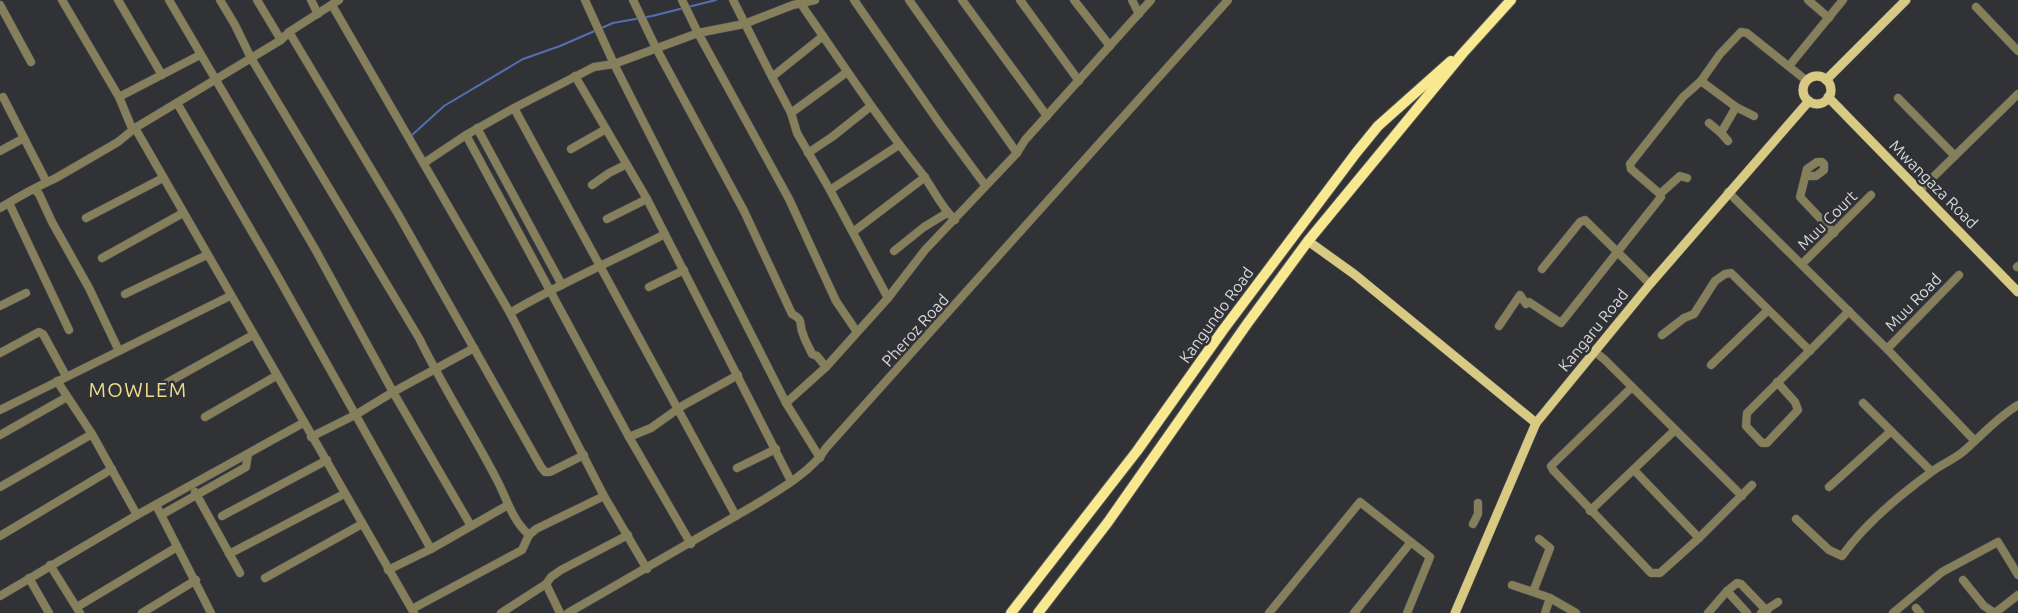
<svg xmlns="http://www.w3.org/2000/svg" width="2018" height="613" font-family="Ubuntu,sans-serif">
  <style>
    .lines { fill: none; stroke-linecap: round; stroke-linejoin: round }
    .stream { stroke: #536fb3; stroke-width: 2 }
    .minor-casing { stroke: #4f5054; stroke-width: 9 }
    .major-casing { stroke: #4f5054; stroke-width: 10 }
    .highway-casing { stroke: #4f5054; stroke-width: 12 }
    .minor { stroke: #857f5c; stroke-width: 8 }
    .major { stroke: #d8ca82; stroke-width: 9 }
    .highway { stroke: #f8e890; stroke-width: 10 }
    .labels { text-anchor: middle; stroke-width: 5; stroke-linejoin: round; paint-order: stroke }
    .street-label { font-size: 16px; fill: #d8d9db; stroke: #313236 }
    .quarter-label { font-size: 20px; letter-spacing: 1.5px; fill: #edde8f; stroke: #313236 }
  </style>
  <rect width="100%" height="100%" fill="#313236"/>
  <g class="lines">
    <polyline class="stream" points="411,136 444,106 523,59 560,46 613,23 652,16 716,0"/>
    <g class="minor-casing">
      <g id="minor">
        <polyline points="62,0 119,97 131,126 135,128 414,613"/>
        <polyline points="118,0 162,75"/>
        <polyline points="169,0 315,249 393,392 471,526"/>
        <path d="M220,0L235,25L251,58L419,338C443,387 472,432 497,480C507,499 512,520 529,535"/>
        <polyline points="257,0 281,40"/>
        <polyline points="311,0 318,14"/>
        <polyline points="585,0 614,64 786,403 820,458"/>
        <path d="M633,0L656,48L744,211L792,314C805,321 798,323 803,334C805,341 809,347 812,354L817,356L826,367"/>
        <polyline points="682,0 698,33 789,199 836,301 857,332"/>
        <polyline points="733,0 772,77 823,36"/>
        <polyline points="854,0 940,124 985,185"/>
        <polyline points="909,0 1017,153"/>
        <polyline points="962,0 1047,116"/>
        <polyline points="1020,0 1079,81"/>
        <polyline points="1074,0 1110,46"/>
        <polyline points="1132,0 1139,14"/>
        <polyline points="1808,0 1829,18"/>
        <path d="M801,4C841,62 879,120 923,175C934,190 941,207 955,220"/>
        <polyline points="0,5 31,62"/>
        <polyline points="332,5 510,313 604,496 647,569"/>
        <polyline points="1976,7 2018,51"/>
        <polyline points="289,32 398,214 541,467 545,472 550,472 584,455"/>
        <polyline points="1789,66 1843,0"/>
        <polyline points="847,72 791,113 797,133 830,190 888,298"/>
        <polyline points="575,76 647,199 791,481"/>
        <polyline points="772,77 791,113"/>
        <polyline points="1701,81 1736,107 1754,116"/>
        <polyline points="3,97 46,181"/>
        <polyline points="119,97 200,55"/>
        <polyline points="1898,98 1955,156"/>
        <polyline points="177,103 273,268 431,549"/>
        <polyline points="514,108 736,516"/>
        <polyline points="1709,123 1721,133"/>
        <polyline points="477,128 562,285"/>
        <polyline points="466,135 629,437 691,544"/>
        <polyline points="1728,141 1721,133 1736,107"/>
        <polyline points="571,149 606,129"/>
        <polyline points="0,151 24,138"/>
        <polyline points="808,153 832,137 871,106"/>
        <polyline points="424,163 466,135 514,108 594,67 614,64 698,33 744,24 793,5 815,0"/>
        <polyline points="1806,176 1816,176 1824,170 1824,164 1822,162 1817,162 1807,169 1800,197 1834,233"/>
        <polyline points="592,185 609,173 625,165"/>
        <polyline points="35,190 39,194 52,222 89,288 119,351"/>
        <polyline points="830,190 899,145"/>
        <polyline points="1919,191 2018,94"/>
        <polyline points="1728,192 1887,349 1974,440"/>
        <polyline points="1660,194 1680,176 1687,178"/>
        <polyline points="9,203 69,330"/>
        <path d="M0,208C18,197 38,186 56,178L118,142L135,128L281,40L289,32L339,0"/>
        <polyline points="86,218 163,178"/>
        <polyline points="607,219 647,199"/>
        <polyline points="853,232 925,177"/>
        <polyline points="894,251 924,227 947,213"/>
        <polyline points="102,258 183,213"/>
        <polyline points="1802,264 1871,195"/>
        <polyline points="2017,267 2018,266"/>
        <polyline points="1542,269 1580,222 1585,220 1650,284"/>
        <polyline points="649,287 684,270"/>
        <polyline points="125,294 207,255"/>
        <polyline points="0,306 26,293"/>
        <path d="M510,313C560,283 613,261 665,234"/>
        <polyline points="1499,326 1520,295 1526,304 1529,302 1561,323 1661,197 1660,194 1631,169 1630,164 1683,97 1701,81 1720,54 1741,32 1747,33 1807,81"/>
        <polyline points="1662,335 1684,318 1694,314 1715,281 1725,274 1731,273 1810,351"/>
        <polyline points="1887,349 1959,275"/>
        <polyline points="1595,352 1604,359 1742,496"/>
        <polyline points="0,353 39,332 43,334 66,376"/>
        <polyline points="1711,365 1768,310"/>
        <polyline points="57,381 92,434 137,515"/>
        <path d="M1777,382L1795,402L1798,410L1767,443H1762L1746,426L1747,413C1781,379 1815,346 1849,311"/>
        <polyline points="163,385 253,335"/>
        <polyline points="1632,387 1551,466 1553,470 1651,573 1660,573 1699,538 1752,485"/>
        <polyline points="786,403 826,367 888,298 925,250 1017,153 1025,140 1151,0"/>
        <polyline points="1863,403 1931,471"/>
        <polyline points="0,410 230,296"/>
        <polyline points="205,417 276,376"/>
        <polyline points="0,435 67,397"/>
        <polyline points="311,437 357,414 393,392 474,348"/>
        <polyline points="629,437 651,428 682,406 738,375"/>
        <polyline points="737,468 776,449"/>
        <polyline points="1634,470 1699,538"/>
        <polyline points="0,487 92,434"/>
        <polyline points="1829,487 1890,432"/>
        <polyline points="195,492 240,573"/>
        <polyline points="156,505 211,613"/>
        <polyline points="1590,511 1675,430"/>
        <polyline points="161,515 246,467 248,454"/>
        <polyline points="222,516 327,460"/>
        <path d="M1796,519L1829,550L1842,556C1863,526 1900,495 1930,473C1941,464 1954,460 1965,450C1982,435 1998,417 2018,405"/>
        <polyline points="1473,524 1478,514 1478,503"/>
        <polyline points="0,536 112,469"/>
        <polyline points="1539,539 1550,548 1533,592 1550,598 1545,613"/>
        <polyline points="229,554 344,494"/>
        <polyline points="50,565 80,613"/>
        <polyline points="388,570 431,549 508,505"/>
        <polyline points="29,578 49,613"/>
        <polyline points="265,578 362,524"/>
        <polyline points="1963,580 1984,606 1995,613 2018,595"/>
        <polyline points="546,584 560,613"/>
        <polyline points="1512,585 1533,592"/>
        <polyline points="1727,591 1747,613"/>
        <polyline points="0,596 137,515 303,423"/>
        <polyline points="1550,598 1576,613"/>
        <polyline points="77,607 177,547"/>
        <polyline points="1916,608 1920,613"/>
        <polyline points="412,609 522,550 529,535 536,529 604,496"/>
        <polyline points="142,613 196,580"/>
        <polyline points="501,613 546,584 551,577 561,570 628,535"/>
        <path d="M568,613L753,506C776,492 813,471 826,448L1228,0"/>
        <polyline points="1269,613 1360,502 1430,557 1407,613"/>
        <polyline points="1354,613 1411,542"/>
        <polyline points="1708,613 1727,591 1737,583 1741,584 1767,611"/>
        <polyline points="1761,613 1778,602"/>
        <polyline points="1893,613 1942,572 1998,542 2018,575"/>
      </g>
    </g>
    <g class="major-casing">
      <g id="major">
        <circle cx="1817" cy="90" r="14"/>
        <polyline points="1826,80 1906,0"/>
        <polyline points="1828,97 2018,292"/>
        <polyline points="1308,241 1354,274 1536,423"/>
        <polyline points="1455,613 1536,423 1650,284 1809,101"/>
      </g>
    </g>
    <g class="highway-casing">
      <g id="highway">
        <polyline points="1011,613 1137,451 1223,330 1356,153 1378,126 1451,61"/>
        <polyline points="1038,613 1108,522 1247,324 1308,241 1463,53 1511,0"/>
      </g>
    </g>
    <use href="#minor" class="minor"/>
    <use href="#major" class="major"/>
    <use href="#highway" class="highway"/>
  </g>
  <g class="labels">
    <g class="street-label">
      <text transform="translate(1934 184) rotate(45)" y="6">Mwangaza Road</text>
      <text transform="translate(1827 220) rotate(-45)" y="6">Muu Court</text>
      <text transform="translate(1913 302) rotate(-46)" y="6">Muu Road</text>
      <text transform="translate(1216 315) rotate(-54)" y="6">Kangundo Road</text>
      <text transform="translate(915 330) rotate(-48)" y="6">Pheroz Road</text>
      <text transform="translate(1593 330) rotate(-51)" y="6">Kangaru Road</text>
    </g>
    <g class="quarter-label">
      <text x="138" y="397">MOWLEM</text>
    </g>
  </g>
</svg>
